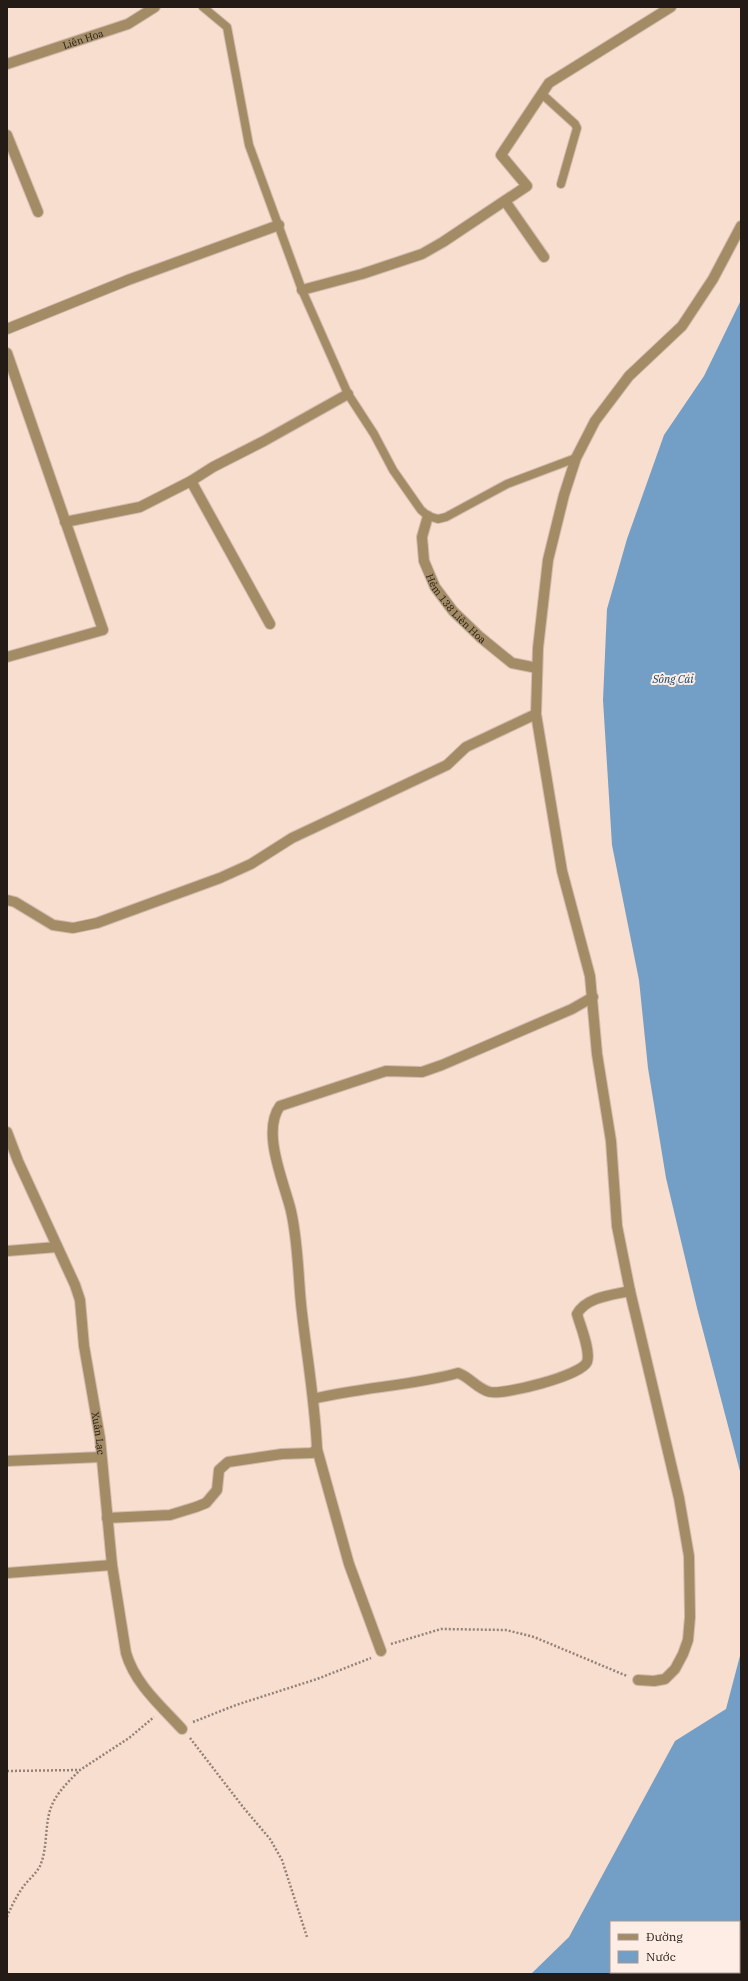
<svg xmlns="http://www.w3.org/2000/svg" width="748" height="1981" font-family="'IBM Plex Serif',serif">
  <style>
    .water { fill: #739ec5; fill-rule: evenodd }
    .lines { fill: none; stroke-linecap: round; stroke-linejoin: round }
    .lane-casing { stroke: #d1bbae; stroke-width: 10 }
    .street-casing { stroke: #d1bbae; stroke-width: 12 }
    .path { stroke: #948278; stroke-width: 2.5; stroke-dasharray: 2 2; stroke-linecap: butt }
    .lane { stroke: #a38c65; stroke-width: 8 }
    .street { stroke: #a38c65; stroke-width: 10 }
    .labels { text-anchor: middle; stroke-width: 4; stroke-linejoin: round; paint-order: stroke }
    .street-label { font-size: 10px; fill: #241b16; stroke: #fdede4 }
    .water-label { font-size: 11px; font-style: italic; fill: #0b3e64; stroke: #fdede4 }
  </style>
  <rect width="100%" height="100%" fill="#f7decf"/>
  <g class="water">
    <polygon points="741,300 741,1475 697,1308 666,1178 648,1068 639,980 612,845 603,700 607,609 627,539 664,435 704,376"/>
    <path d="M741,1652V1974H531L569,1937L675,1741L726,1709ZM611,1922H739V1972H611Z"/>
  </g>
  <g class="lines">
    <g class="lane-casing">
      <g id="lane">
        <polyline points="203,7 227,27 249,145 302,290 348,394 374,434 393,470 421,510 428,516 438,519 446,517 507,484 576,458"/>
        <polyline points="543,95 575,124 577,128 561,184"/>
      </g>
    </g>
    <g class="street-casing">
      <g id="street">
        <path id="s1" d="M7,64L128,24L155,7"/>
        <polyline points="7,135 38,212"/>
        <polyline points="505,201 544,257"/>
        <polyline points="302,290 362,274 422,254 443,242 527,186 501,155 549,83 671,7"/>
        <polyline points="7,329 128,280 279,225"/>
        <polyline points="7,353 103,630 7,657"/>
        <polyline points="191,481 270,624"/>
        <path id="s2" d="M428,516L422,537L424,561L435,587L453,611L480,637L512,663L537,668"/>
        <polyline points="65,522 140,507 191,481 213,467 264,441 348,394"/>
        <polyline points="7,900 15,902 53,925 73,928 97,923 220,878 251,864 292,838 447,765 466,747 536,714"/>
        <path id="s3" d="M7,1132L18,1161L75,1285L80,1300L84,1346L100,1438L112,1565L126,1653C135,1684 161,1706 182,1729"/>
        <polyline points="7,1251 57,1247"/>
        <path d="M313,1399C361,1387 411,1386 458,1373C470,1377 477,1389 490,1392C504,1395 581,1376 587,1362C591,1351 580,1325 577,1314C586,1297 612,1295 630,1291"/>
        <polyline points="317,1449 349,1564 381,1651"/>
        <polyline points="7,1461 101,1457"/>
        <path d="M107,1518L170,1515L196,1507L206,1503L217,1490L219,1470L228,1462L282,1454L312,1453L317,1449C315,1400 306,1352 301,1304C298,1273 298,1242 291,1211C284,1182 261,1132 280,1106L386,1071L422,1072L442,1065L572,1009L593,997"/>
        <polyline points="7,1573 112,1565"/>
        <polyline points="638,1680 654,1681 665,1679 675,1669 683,1654 688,1640 690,1617 689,1556 679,1498 630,1291 617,1226 611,1141 597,1054 590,976 562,871 536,714 538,648 548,560 564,495 576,458 595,421 629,376 682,326 713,279 741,226"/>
      </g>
    </g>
    <g class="path">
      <polyline points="391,1644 441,1629 506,1630 534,1637 627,1676"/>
      <polyline points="193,1722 236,1705 317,1679 371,1658"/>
      <polyline points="190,1738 243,1807 270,1839 282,1860 307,1937"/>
      <polyline points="7,1771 80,1770 129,1738 154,1717"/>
      <path d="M7,1917C11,1907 16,1897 23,1887C28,1880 36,1874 40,1866C47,1850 45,1831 49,1814C53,1796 67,1783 80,1770"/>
    </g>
    <use href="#lane" class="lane"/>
    <use href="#street" class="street"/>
  </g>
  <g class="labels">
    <g class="street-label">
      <text dy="4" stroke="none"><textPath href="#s1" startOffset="80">Liên Hoa</textPath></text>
      <text dy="4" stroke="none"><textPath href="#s2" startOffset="104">Hẻm 138 Liên Hoa</textPath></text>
      <text dy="4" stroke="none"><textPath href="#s3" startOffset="318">Xuân Lạc</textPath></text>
    </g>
    <g class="water-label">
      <text x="673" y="683">Sông Cái</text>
    </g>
  </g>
  <rect width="748" height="1981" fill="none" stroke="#241b16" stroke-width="16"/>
  <rect x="610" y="1921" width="130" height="52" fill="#fdede4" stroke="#a69992"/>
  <rect x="618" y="1934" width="20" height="6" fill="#a38c65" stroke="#a69992"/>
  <text x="646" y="1941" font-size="12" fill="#241b16">Đường</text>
  <rect x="618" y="1951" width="20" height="12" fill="#739ec5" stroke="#a69992"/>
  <text x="646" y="1961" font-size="12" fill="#241b16">Nước</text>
</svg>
